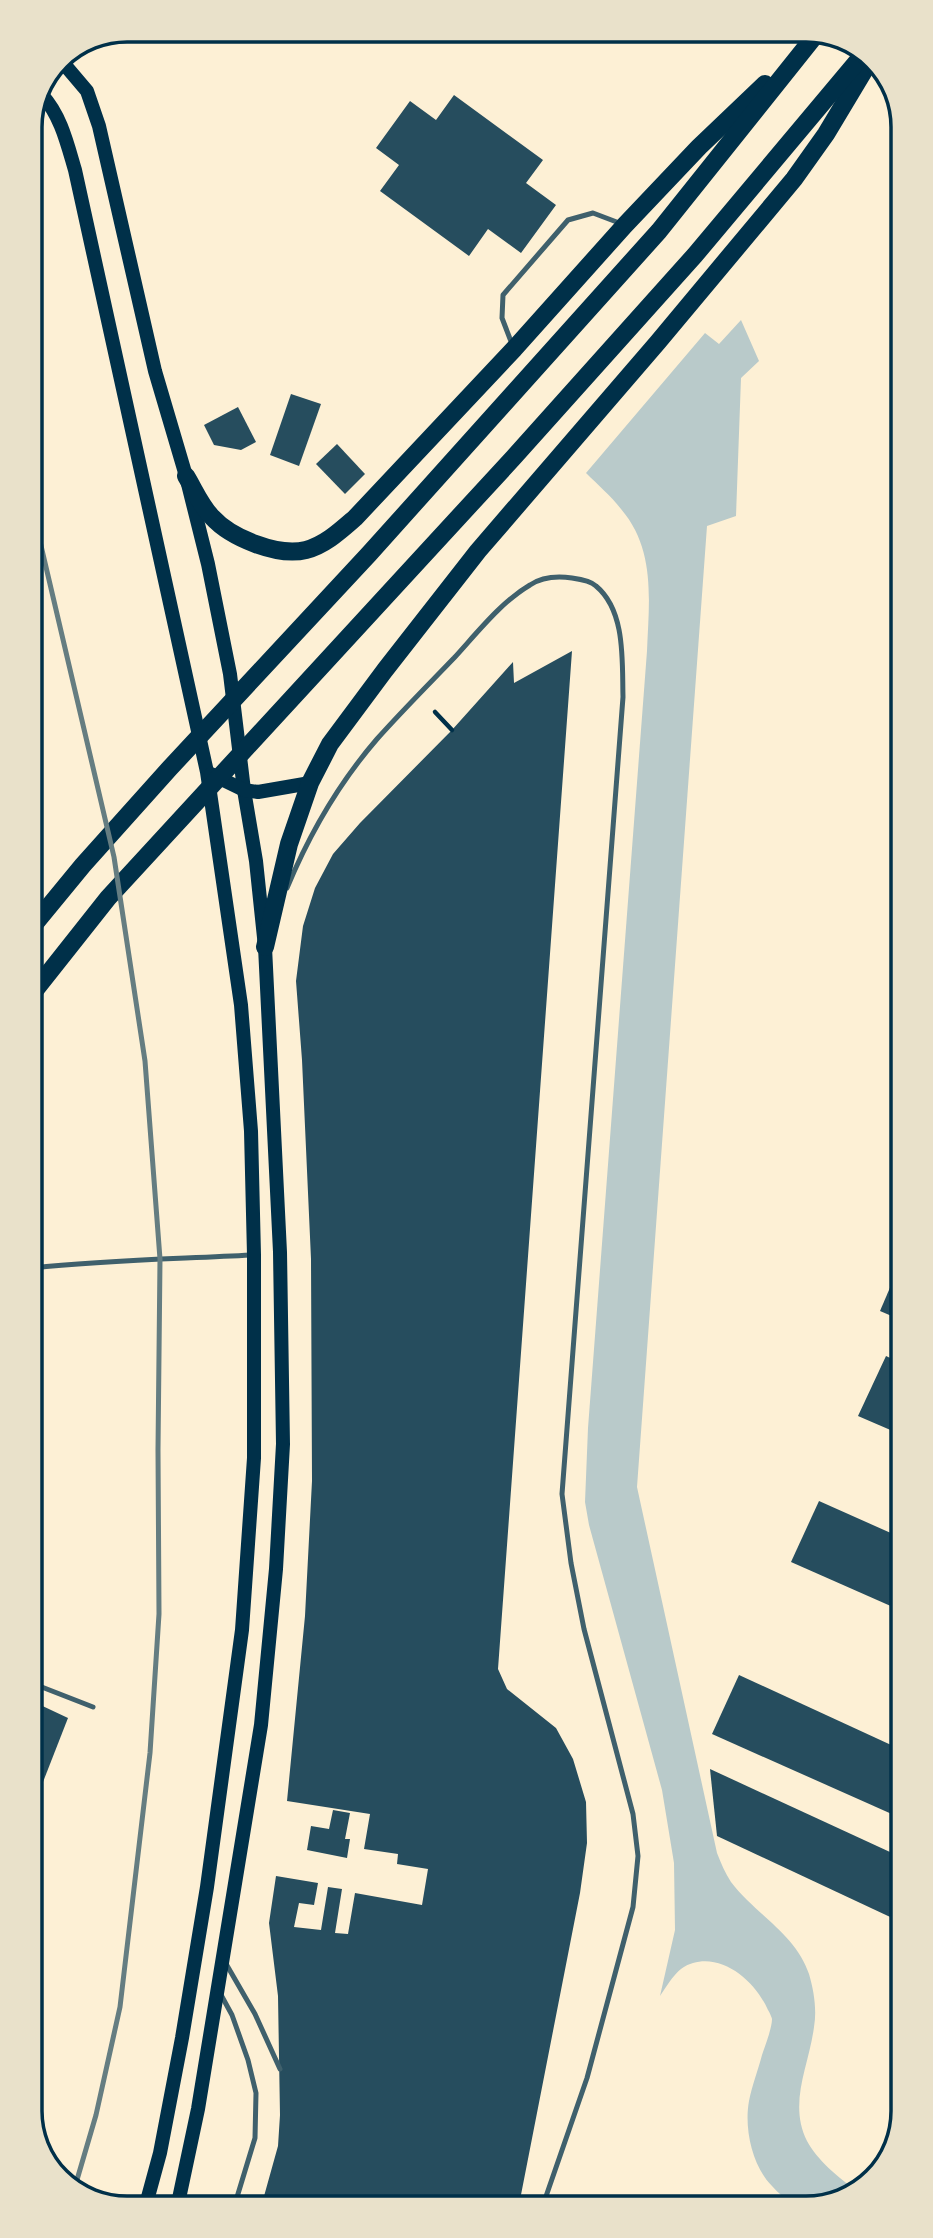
<svg xmlns="http://www.w3.org/2000/svg" width="933" height="2238" font-family="Manrope,sans-serif">
  <style>
    .green { fill: #b9caca }
    .building { fill: #264d5e }
    .lines { fill: none; stroke-linecap: round; stroke-linejoin: round }
    .path { stroke: #003049; stroke-width: 4.5 }
    .service { stroke: #3f606c; stroke-width: 5 }
    .secondary { stroke: #003049; stroke-width: 14 }
    .primary { stroke: #003049; stroke-width: 18 }
    .rail { stroke: #657d81; stroke-width: 5 }
    .rim { fill: none; stroke: #003049; stroke-width: 3.5 }
  </style>
  <rect width="100%" height="100%" fill="#fdf0d5"/>
  <path class="green" d="M741,320L759,361L741,378L736,516L707,526L637,1487L717,1853C721,1863 725,1873 731,1882C755,1914 796,1934 809,1974C814,1991 817,2010 814,2027C809,2066 788,2103 807,2141C817,2160 839,2178 856,2190L837,2203L792,2204C785,2198 778,2193 772,2186C752,2166 744,2128 749,2101C752,2086 758,2070 762,2055C765,2046 772,2028 772,2019C772,2018 769,2011 768,2010C756,1983 725,1954 693,1963C677,1967 669,1983 660,1996L675,1930L674,1863L662,1790L589,1525L585,1502L588,1428L647,651C649,601 656,550 621,509C611,496 598,485 586,473L705,333L719,344Z"/>
  <g class="building">
    <polygon points="454,95 543,160 526,183 556,205 521,253 488,229 469,256 380,191 399,165 376,148 410,101 436,120"/>
    <polygon points="291,394 321,404 299,466 270,455"/>
    <polygon points="238,407 256,442 241,450 214,445 204,425"/>
    <polygon points="337,444 365,474 345,494 316,464"/>
    <polygon points="572,651 498,1669 507,1689 556,1728 573,1759 586,1802 587,1843 580,1893 519,2205 261,2207 278,2146 280,2115 278,1996 269,1923 276,1876 318,1883 314,1905 299,1903 294,1927 321,1930 328,1887 342,1889 335,1933 348,1934 355,1893 422,1905 428,1869 397,1864 398,1854 364,1849 370,1814 287,1801 305,1616 312,1481 311,1259 302,1060 296,981 303,926 315,888 333,854 360,823 452,730 513,662 514,683"/>
    <polygon points="901,1262 901,1320 880,1311"/>
    <polygon points="886,1356 901,1363 902,1435 858,1416"/>
    <polygon points="819,1501 902,1538 902,1611 791,1562"/>
    <polygon points="739,1675 902,1750 903,1819 712,1734"/>
    <polygon points="34,1702 68,1718 34,1805"/>
    <polygon points="710,1769 903,1858 903,1923 717,1836"/>
    <polygon points="333,1810 350,1813 345,1839 350,1839 347,1858 307,1850 311,1826 329,1829"/>
  </g>
  <g class="lines">
    <polyline class="path" points="435,712 452,730"/>
    <g class="service">
      <polyline points="512,344 502,318 503,295 568,220 593,213 622,224"/>
      <path d="M287,888C309,835 339,783 377,739C402,711 428,685 454,658C477,633 501,602 530,585C542,577 558,576 572,578C579,579 591,581 596,586C626,611 622,662 623,697L562,1494L571,1563L584,1629L633,1814L638,1856L633,1907L587,2078L543,2205"/>
      <path d="M33,1268C105,1260 178,1259 251,1255"/>
      <polyline points="34,1684 93,1707"/>
      <polyline points="225,1962 255,2014 280,2069"/>
      <polyline points="220,1993 232,2015 248,2060 256,2093 255,2138 234,2207"/>
    </g>
    <g class="secondary">
      <polyline points="59,58 87,91 99,126 155,371 186,476 208,564 230,674 244,790 256,861 265,947 280,1252 283,1444 276,1569 261,1725 198,2109 177,2208"/>
      <path d="M42,95C61,116 67,143 75,170L207,772L241,1005L251,1131L254,1255V1458L242,1630L207,1887L182,2038L160,2153L145,2208"/>
      <polyline points="211,774 244,790 258,792 310,783"/>
    </g>
    <g class="primary">
      <path d="M186,476C194,489 201,506 212,517C231,538 278,557 306,550C325,545 340,531 355,518L514,349L625,225L699,147L765,84"/>
      <polyline points="32,927 83,865 169,769 369,554 659,231 818,32"/>
      <polyline points="265,947 289,844 310,783 330,744 385,670 478,551 658,342 794,179 826,134 871,59"/>
      <polyline points="32,994 108,898 514,457 695,255 866,51"/>
    </g>
    <polyline class="rail" points="31,503 114,857 145,1061 160,1259 158,1450 159,1614 150,1753 120,2007 96,2115 74,2190"/>
  </g>
  <path d="M0 0H933V2238H0ZM127 42H806A85 85 0 0 1 891 127V2111A85 85 0 0 1 806 2196H127A85 85 0 0 1 42 2111V127A85 85 0 0 1 127 42Z" fill="#e9e1ca" fill-rule="evenodd"/>
  <path class="rim" d="M127 42H806A85 85 0 0 1 891 127V2111A85 85 0 0 1 806 2196H127A85 85 0 0 1 42 2111V127A85 85 0 0 1 127 42Z"/>
</svg>
